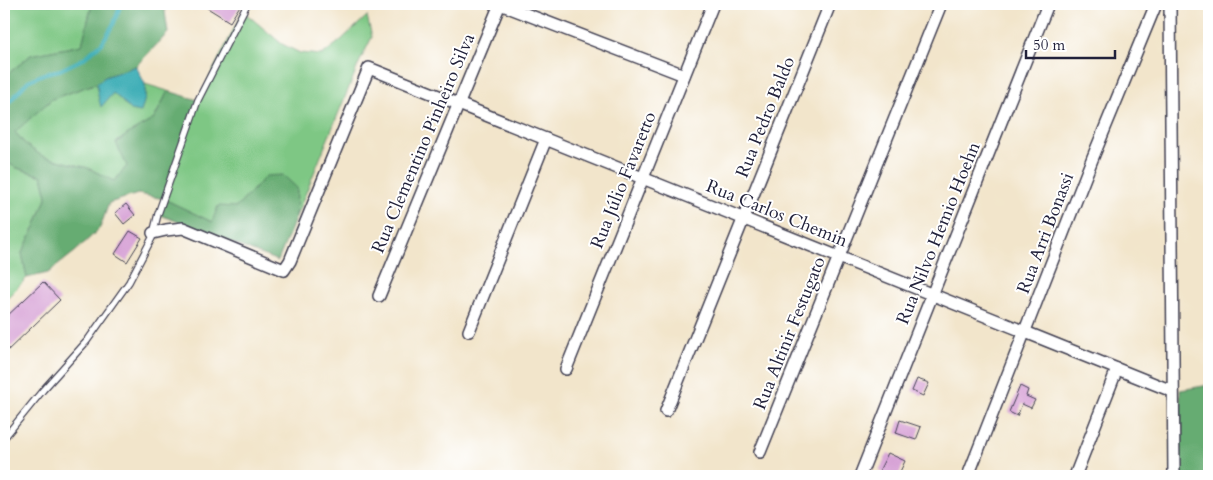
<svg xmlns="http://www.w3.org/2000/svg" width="1213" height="480" font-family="Cardo,serif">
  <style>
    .green { fill: #7ec784; stroke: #507460 }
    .forest { fill: #66ac72; stroke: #446756 }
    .water { fill: #3fafb7; stroke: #306879 }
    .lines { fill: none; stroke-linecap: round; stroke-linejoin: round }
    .stream { stroke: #3fafb7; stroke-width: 4 }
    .building { fill: #d7a2d6 }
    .lane-casing { stroke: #413f51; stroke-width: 8 }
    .street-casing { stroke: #413f51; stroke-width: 14 }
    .lane { stroke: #fff; stroke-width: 5.5 }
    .street { stroke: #fff; stroke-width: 11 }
    .labels { text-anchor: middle; stroke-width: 4; stroke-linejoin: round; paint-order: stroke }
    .street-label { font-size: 18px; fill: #22223b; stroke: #fff }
  </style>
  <rect width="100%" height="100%" fill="#fff"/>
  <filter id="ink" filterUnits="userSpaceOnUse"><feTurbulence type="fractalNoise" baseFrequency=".02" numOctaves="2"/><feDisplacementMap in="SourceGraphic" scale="10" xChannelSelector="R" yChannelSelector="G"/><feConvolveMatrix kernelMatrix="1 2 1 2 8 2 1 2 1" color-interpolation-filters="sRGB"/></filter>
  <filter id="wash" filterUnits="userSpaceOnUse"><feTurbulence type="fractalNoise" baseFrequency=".0096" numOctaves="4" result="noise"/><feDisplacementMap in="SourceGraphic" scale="20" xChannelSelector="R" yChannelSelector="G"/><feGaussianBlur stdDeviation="1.12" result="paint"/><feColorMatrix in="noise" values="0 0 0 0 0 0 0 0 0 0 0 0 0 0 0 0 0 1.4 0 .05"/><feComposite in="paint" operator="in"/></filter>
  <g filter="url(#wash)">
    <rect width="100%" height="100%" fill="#f2e5cb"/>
    <g class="green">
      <polygon points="4,4 92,4 82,45 31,55 4,77"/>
      <polygon points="243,11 282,44 300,53 322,55 340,41 367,16 372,37 359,63 296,217 297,188 266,177 237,207 212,222 164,199 198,100"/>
      <polygon points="97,83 98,95 113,93 120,99 130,110 145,98 145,84 168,91 154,119 128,134 117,142 127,166 114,181 88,168 42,156 26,145 14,131 52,99"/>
      <polygon points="4,161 17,168 42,176 47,196 35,227 22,253 27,278 4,301"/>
    </g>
    <g class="forest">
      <polygon points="92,4 164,4 168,33 136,66 105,77 97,83 52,99 15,132 26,145 42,156 88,168 114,181 127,166 116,143 128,134 154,119 168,91 198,100 164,199 212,222 218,206 237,207 266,176 283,175 297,188 296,217 278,261 158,214 164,199 138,194 109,203 100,228 76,251 48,273 27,278 22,253 35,227 47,196 42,176 17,168 4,161 4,77 31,55 82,45"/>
      <polygon points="1209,385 1209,476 1181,476 1180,390"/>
    </g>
    <polygon class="water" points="136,66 145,84 145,98 141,112 130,110 120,99 113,93 101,107 98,95 97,83 105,77"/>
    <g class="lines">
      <polyline class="stream" points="4,108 28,81 46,73 60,70 83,59 102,43 114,23 121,4"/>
    </g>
    <g id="blocks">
      <g class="building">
        <polygon points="201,4 241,4 230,22"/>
        <polygon points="126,204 135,215 124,224 115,213"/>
        <polygon points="130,231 142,238 127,262 115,254"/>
        <polygon points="43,282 60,300 4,354 4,319"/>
        <polygon points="917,379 929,383 923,396 912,391"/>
        <polygon points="1020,386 1028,390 1026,396 1035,400 1031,408 1022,404 1017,416 1009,412"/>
        <polygon points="900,420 921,427 916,440 896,433"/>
        <polygon points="888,453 905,461 898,476 892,476 879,471"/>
      </g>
    </g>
  </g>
  <g filter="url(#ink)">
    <use href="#blocks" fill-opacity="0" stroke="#413f51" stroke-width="1"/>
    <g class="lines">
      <g class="lane-casing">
        <polyline id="lane" points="4,438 43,390 87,341 129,282 152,238 158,214 198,100 247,4"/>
      </g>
      <g class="street-casing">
        <g id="street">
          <polyline points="1170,4 1174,476"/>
          <polyline points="153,233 166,230 183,228 284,270 290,261 369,68 1172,391"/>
          <polyline points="379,296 500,4 684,75"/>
          <polyline points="469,331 546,139"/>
          <polyline points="566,369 713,4"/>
          <polyline points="666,411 830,4"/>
          <polyline points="760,452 941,4"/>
          <polyline points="860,476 1048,4"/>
          <polyline points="968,476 1093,157 1156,4"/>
          <polyline points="1075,476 1117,369"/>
        </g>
      </g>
      <use href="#lane" class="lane"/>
      <use href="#street" class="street"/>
    </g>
  </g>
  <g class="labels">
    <g class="street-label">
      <text transform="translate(765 117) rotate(-68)" y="6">Rua Pedro Baldo</text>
      <text transform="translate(423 143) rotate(-67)" y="6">Rua Clementino Pinheiro Silva</text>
      <text transform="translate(623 180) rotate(-68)" y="6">Rua Júlio Favaretto</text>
      <text transform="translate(777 213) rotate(22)" y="6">Rua Carlos Chemin</text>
      <text transform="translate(938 233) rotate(-68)" y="6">Rua Nilvo Hemio Hoehn</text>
      <text transform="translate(1045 233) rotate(-69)" y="6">Rua Arri Bonassi</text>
      <text transform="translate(789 333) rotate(-68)" y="6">Rua Altinir Festugato</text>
    </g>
  </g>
  <rect width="1213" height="480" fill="none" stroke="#fff" stroke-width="20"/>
  <path d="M1026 50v8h89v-8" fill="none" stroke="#22223b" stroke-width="2.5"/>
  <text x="1033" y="50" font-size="15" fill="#22223b" stroke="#ffffff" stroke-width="4" paint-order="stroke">50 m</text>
</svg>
